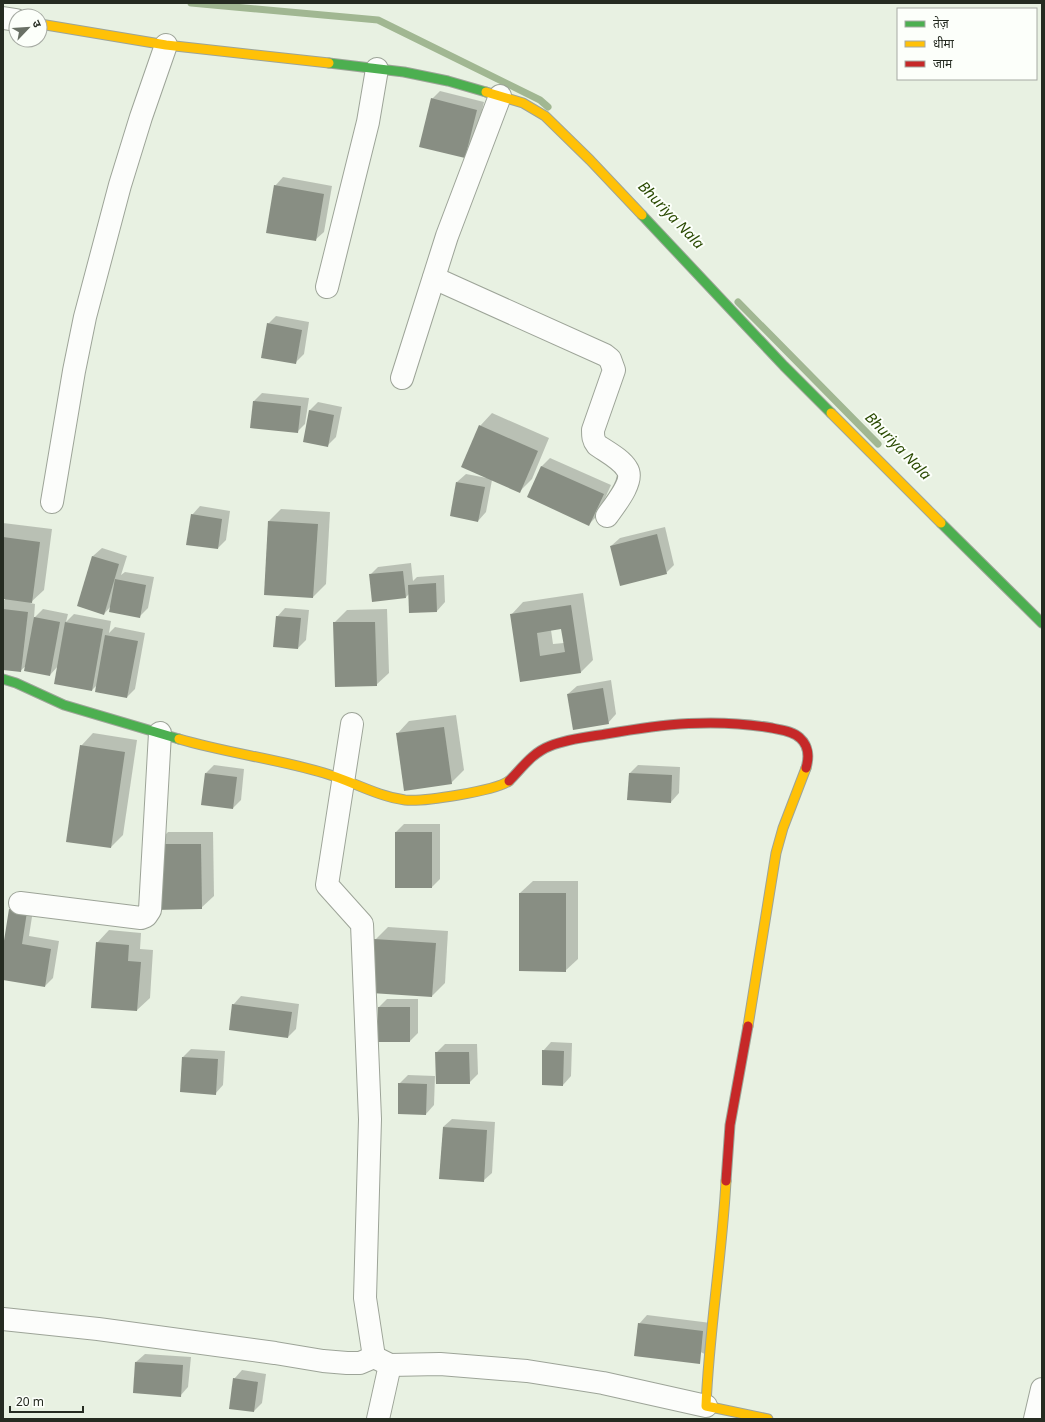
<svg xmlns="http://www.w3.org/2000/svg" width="1045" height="1422" font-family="'Noto Sans','Noto Sans Devanagari',sans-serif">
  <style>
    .shadow { fill: #0003; fill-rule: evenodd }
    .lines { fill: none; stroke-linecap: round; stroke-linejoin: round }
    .stream { stroke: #a1b792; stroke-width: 7 }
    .building { fill: #888e83; fill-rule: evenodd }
    .street-casing { stroke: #9da498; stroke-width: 24 }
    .fast-casing { stroke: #9da498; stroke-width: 11 }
    .slow-casing { stroke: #9da498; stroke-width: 11 }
    .jam-casing { stroke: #9da498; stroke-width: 11 }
    .street { stroke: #fcfdfb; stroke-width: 22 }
    .fast { stroke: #4caf50; stroke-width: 9 }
    .slow { stroke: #ffc107; stroke-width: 9 }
    .jam { stroke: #c62828; stroke-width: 9 }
    .labels { text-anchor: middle; stroke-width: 4; stroke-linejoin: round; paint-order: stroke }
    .water-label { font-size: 15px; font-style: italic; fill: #2a4a02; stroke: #fcfffa }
  </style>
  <rect width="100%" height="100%" fill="#e8f1e2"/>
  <g class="shadow">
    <polygon points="440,91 484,102 473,149 465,157 432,99"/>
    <polygon points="283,177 332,186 324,232 315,240 275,186"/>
    <polygon points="276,316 309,322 304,354 295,363 268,324"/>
    <polygon points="262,393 309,398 305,424 297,432 251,427 254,401"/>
    <polygon points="318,402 342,407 336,437 328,445 304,441 310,410"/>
    <polygon points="492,413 549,438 532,479 520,491 492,480 486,512 478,521 457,482 466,474 487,478 480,426"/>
    <polygon points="550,458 611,485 597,516 589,524 528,497 542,466"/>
    <polygon points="200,506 230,511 226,540 218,548 192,515"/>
    <polygon points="281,509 330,512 326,584 313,597 269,521"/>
    <polygon points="3,523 52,529 44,590 30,603 35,604 34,618 43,609 68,614 66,622 74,614 111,621 109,633 115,627 145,633 135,689 127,697 97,685 92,690 58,666 50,675 26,666 20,671 3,669 3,600 5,600 5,599 3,598"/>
    <polygon points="665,527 674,565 666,573 611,546 620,538"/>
    <polygon points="102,548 127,556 121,575 125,572 154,577 148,608 140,616 111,606 104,614 79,606 93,556"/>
    <polygon points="411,563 413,581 417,577 444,575 445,602 437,611 410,612 409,594 406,597 373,601 370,575 378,567"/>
    <path d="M583,593L593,660L581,672L521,681L511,615L523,602ZM562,628L564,643L553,644L551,630Z"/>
    <polygon points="285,608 309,610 306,640 298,648 277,617"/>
    <polygon points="387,609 389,673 376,685 334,623 347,610"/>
    <polygon points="611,680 616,714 608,723 568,694 577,686"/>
    <polygon points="456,715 464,770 451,783 397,734 409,721"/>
    <polygon points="93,733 137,740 123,835 111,847 81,746"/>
    <polygon points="214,765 244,769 241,800 233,808 206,773"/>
    <polygon points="638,765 680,767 679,793 671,802 628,799 630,773"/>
    <polygon points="404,824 440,824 440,879 432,887 396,832"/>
    <polygon points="168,832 213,832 214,896 201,908 156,845"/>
    <polygon points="533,881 578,881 578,959 565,971 520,893"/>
    <polygon points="18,901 34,904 29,936 59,941 53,978 45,986 3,979 3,954 10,909"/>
    <polygon points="388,927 448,931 445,983 432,996 372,992 375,940"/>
    <polygon points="109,930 141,933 140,949 153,950 150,998 137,1010 97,943"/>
    <polygon points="241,996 299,1004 296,1029 288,1037 233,1005"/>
    <polygon points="387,999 418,999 418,1033 410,1041 379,1041 379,1007"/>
    <polygon points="551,1042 572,1043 571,1076 563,1085 543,1051"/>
    <polygon points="445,1044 477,1044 478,1074 469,1083 436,1053"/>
    <polygon points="191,1049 225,1051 223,1085 215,1094 183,1057"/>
    <polygon points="408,1075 435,1076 434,1105 426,1114 399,1084"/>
    <polygon points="452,1119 495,1122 492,1173 483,1181 443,1127"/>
    <polygon points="647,1315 711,1323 707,1355 639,1324"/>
    <polygon points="145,1354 191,1357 188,1387 180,1396 134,1392 136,1362"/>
    <polygon points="242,1370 266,1374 262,1403 254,1411 234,1379"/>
  </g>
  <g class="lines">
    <g class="stream">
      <polyline points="191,3 378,20 540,100 548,107"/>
      <polyline points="738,302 878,444"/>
    </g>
  </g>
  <g class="building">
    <polygon points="431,98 477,110 465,158 419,147"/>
    <polygon points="274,185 324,194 316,241 266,233"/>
    <polygon points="267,323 302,330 296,364 261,358"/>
    <polygon points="253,401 301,406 298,433 250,428"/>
    <polygon points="309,410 334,415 328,447 303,442"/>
    <polygon points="479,425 538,451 520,493 461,467"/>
    <polygon points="541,466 604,494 589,526 527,497"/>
    <polygon points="456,482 485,487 478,522 450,516"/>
    <polygon points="191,514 222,519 218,549 186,545"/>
    <polygon points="268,521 318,524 313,598 264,595"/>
    <polygon points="657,534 667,574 620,586 610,546"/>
    <polygon points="3,537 40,542 32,603 3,599"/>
    <polygon points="92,556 119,564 104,615 77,606"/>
    <polygon points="403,571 406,598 372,602 369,574"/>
    <polygon points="115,579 146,585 140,618 109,612"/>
    <polygon points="436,583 437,612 409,613 408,585"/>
    <path d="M571,605L581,673L520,682L510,614ZM561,629L565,652L540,656L537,633Z"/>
    <polygon points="3,609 28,612 21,672 3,670"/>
    <polygon points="276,616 301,618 298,649 273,647"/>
    <polygon points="34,617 60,622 50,676 24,671"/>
    <polygon points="65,622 103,629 92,691 54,684"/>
    <polygon points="333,622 375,622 377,686 335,687"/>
    <polygon points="105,635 138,641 127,698 95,692"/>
    <polygon points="603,688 609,724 573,730 567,694"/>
    <polygon points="444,727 452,784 404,791 396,733"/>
    <polygon points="80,745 125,752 111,848 66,842"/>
    <polygon points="205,773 237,777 233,809 201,805"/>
    <polygon points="629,773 672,775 671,803 627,800"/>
    <rect x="395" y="832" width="37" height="56"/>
    <polygon points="155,844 201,844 202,909 155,910"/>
    <polygon points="519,893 566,893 566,972 519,971"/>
    <polygon points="9,909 27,912 22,944 51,949 45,987 3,980 3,947"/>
    <polygon points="374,939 436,943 432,997 371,993"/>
    <polygon points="96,942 129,945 128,961 141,962 137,1011 91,1008"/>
    <polygon points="232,1004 292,1012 288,1038 229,1030"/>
    <rect x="378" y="1007" width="32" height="35"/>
    <polygon points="542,1050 564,1051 563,1086 542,1085"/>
    <polygon points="435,1052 469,1052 470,1084 436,1084"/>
    <polygon points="182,1057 218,1059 216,1095 180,1092"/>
    <polygon points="398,1083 427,1084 426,1115 398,1114"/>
    <polygon points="443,1127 487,1130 484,1182 439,1179"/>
    <polygon points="638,1323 703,1331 700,1364 634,1356"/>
    <polygon points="135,1362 183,1365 181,1397 133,1393"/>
    <polygon points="233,1378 258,1382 254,1412 229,1409"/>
  </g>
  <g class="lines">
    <g class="street-casing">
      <g id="street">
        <polyline points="3,18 16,20"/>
        <path d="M434,278L605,355L610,359L614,370L593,430C593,436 593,440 597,445C607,452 621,459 627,469C635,481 614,506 607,516"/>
        <polyline points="327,287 368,122 377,69"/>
        <polyline points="402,378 447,236 500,96"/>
        <polyline points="52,502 74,371 85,317 120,185 141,117 166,45"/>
        <polyline points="352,724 327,885 362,924 370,1119 365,1298 374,1357 390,1365 440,1364 527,1371 603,1383 706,1406"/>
        <polyline points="20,903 141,918 146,916 150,910 160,733"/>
        <polyline points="3,1319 98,1329 275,1353 323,1361 347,1363 360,1363 374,1357"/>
        <polyline points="378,1419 390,1365"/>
        <polyline points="1035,1419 1042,1389"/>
      </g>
    </g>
    <g class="fast-casing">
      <g id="fast">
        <polyline points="329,63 404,72 448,81 486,92"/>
        <polyline points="642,215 784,366 831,413"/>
        <polyline points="941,523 1042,623"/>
        <polyline points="3,679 16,683 64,705 179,739"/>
      </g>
    </g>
    <g class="slow-casing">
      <g id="slow">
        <polyline points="40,24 166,45 329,63"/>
        <polyline points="486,92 523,103 545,116 590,160 642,215"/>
        <polyline points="831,413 941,523"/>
        <path d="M179,739C227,753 277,759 324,773C352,781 376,796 405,800C423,802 495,791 509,781"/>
        <polyline points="748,1026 776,853 783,828 806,768"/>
        <path d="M726,1181C722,1256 709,1331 706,1406L768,1419"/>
      </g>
    </g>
    <g class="jam-casing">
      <g id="jam">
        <path d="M509,781C522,768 532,753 550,746C567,739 587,737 606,734C663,724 714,718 772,728C781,730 793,731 800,738C809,746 809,758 806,768"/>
        <polyline points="726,1181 730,1125 748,1026"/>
      </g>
    </g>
    <use href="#street" class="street"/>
    <use href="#fast" class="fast"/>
    <use href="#slow" class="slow"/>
    <use href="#jam" class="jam"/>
  </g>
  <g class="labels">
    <g class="water-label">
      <text transform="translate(671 215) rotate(46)" y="5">Bhuriya Nala</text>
      <text transform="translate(898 446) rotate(46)" y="5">Bhuriya Nala</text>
    </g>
  </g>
  <rect width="1045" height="1422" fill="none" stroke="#252b21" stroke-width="8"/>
  <rect x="897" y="8" width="140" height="72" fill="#fcfffa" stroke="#a6aaa3"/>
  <rect x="905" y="21" width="20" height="6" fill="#4caf50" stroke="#a6aaa3"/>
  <text x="933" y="28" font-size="12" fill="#252b21">तेज़</text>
  <rect x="905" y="41" width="20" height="6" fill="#ffc107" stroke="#a6aaa3"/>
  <text x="933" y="48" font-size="12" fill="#252b21">धीमा</text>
  <rect x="905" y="61" width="20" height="6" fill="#c62828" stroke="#a6aaa3"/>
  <text x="933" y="68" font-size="12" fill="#252b21">जाम</text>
  <g transform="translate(28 28) rotate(65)"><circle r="19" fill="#fcfffa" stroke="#a6aaa3"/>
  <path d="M0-3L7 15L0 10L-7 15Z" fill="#697065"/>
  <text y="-6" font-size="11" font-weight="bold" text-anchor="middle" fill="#252b21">उ</text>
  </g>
  <path d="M10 1406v6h73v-6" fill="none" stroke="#252b21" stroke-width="2"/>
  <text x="16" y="1406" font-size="12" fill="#252b21" stroke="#fcfffa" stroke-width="3" paint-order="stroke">20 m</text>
</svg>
